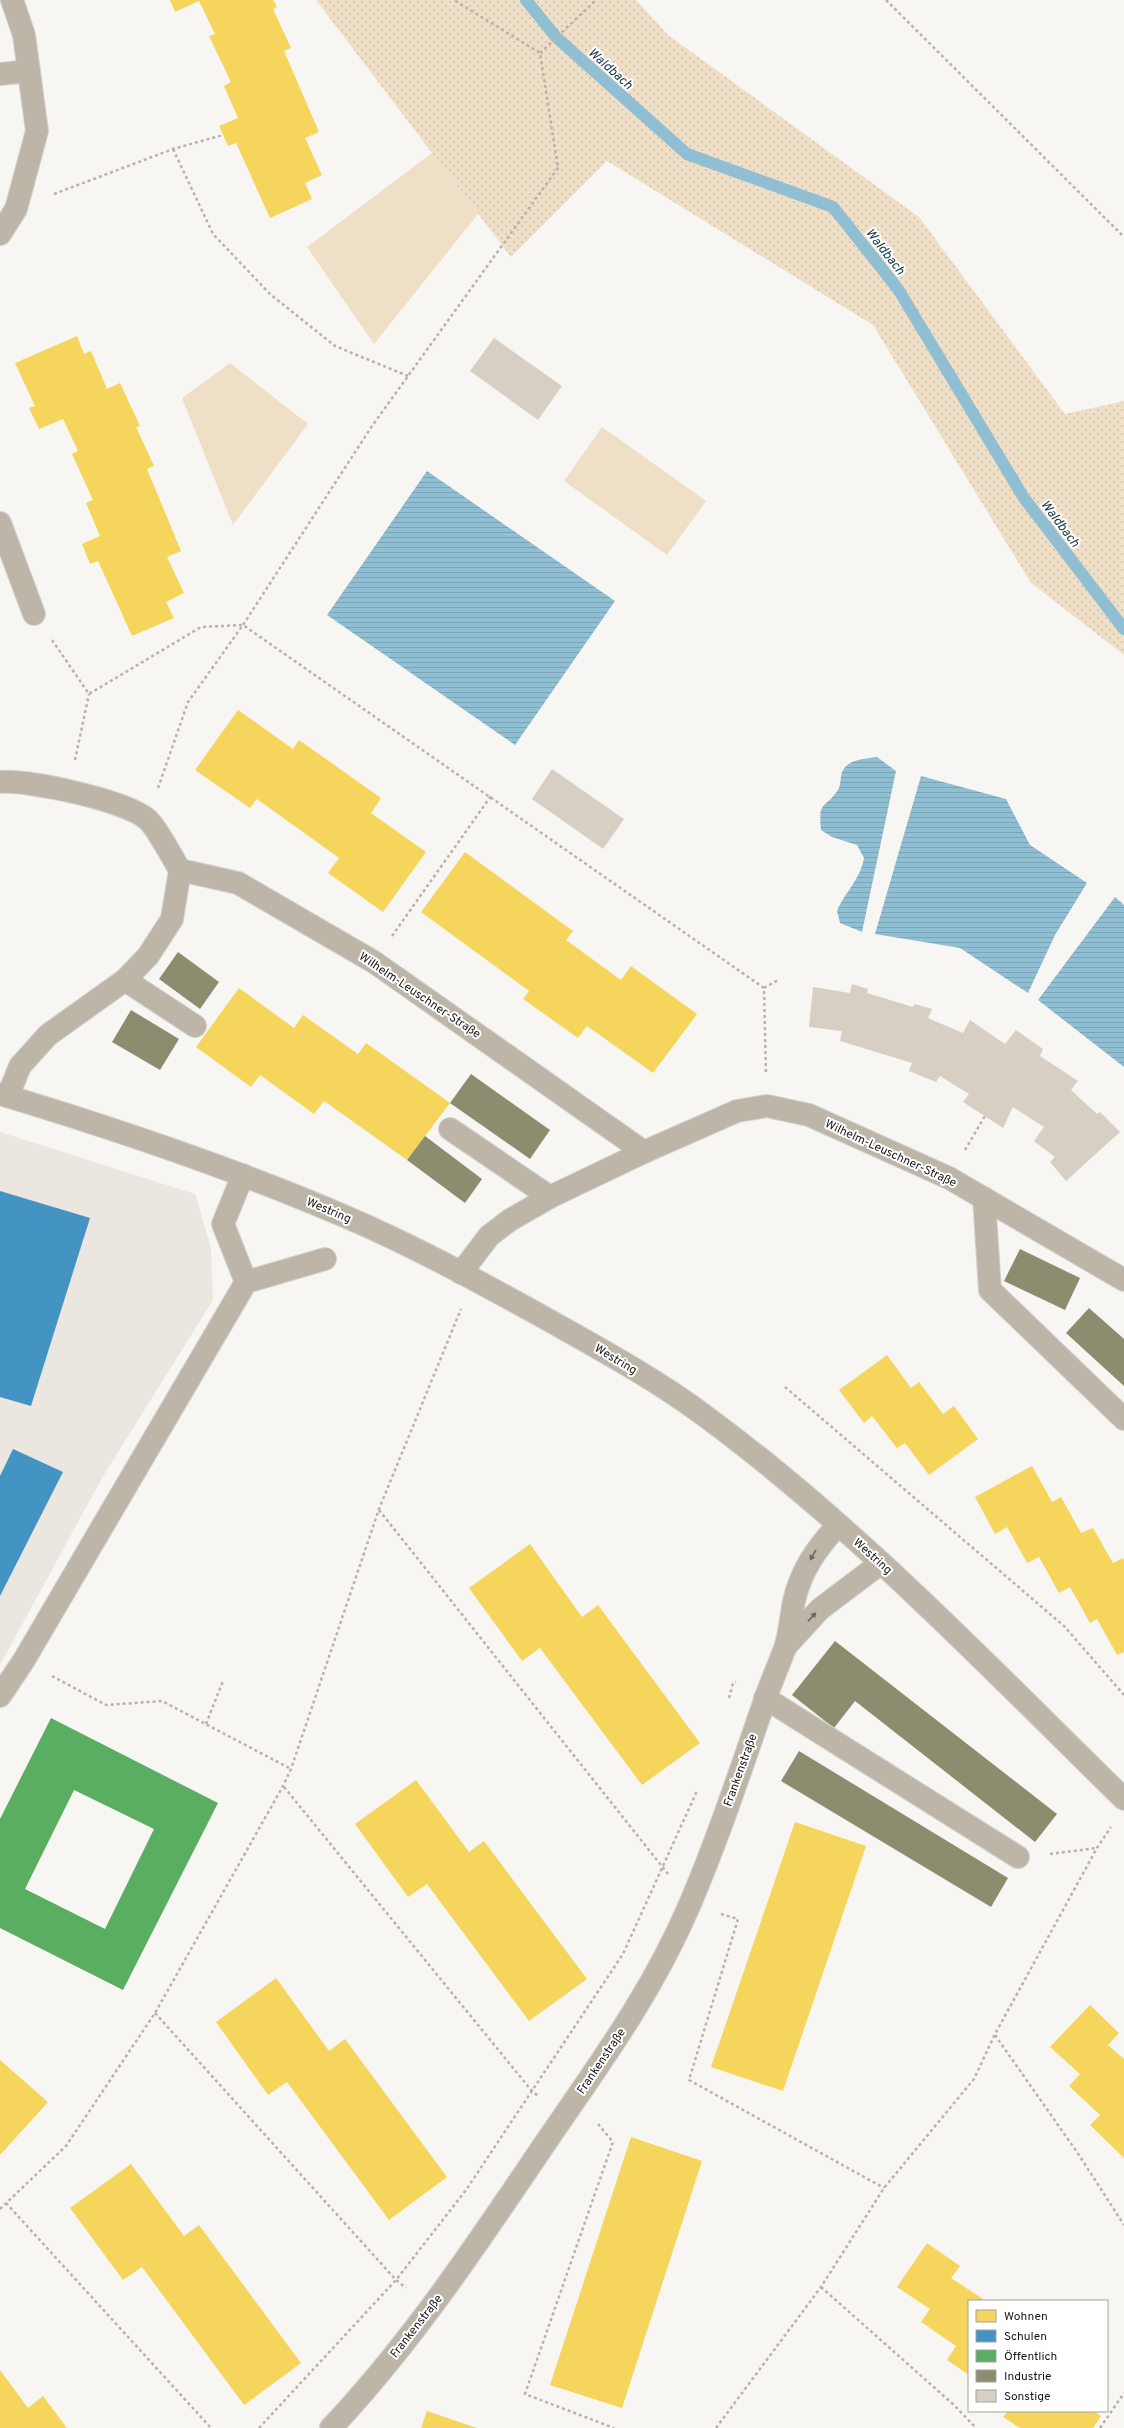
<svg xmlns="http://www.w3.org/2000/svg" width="1124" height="2428" font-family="Overpass,sans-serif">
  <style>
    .built { fill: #ebe6df }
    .grass { fill: url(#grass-dots) }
    .green { fill: #f0dfc7 }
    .water { fill: url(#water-rules) }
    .homes { fill: #f6d55c }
    .schools { fill: #4393c3 }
    .public { fill: #5aae61; fill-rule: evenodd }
    .industry { fill: #8c8c6e }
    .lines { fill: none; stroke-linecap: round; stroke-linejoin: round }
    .stream { stroke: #90bfd4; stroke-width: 12 }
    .building { fill: #d7cfc3 }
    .minor-casing { stroke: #d3d2d1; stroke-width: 24 }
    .path { stroke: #b8b2aa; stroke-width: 2.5; stroke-dasharray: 3 3; stroke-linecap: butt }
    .minor { stroke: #bdb5a8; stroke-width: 22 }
    .oneway { fill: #6b6660 }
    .labels { text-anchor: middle; stroke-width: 4; stroke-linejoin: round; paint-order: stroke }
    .street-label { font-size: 12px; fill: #191817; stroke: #fff }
    .water-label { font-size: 13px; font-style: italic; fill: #143443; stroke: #fff }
  </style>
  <defs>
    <pattern id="grass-dots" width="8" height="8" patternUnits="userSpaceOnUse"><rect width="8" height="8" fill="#f0dfc7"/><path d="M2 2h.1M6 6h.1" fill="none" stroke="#cdbfaa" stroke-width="1.8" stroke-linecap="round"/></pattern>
    <pattern id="water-rules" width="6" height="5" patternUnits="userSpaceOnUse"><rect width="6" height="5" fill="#90bfd4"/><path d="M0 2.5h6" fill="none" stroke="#7ca3b5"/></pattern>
  </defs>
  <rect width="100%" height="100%" fill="#f8f6f3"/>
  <polygon class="built" points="0,1132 195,1194 211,1248 213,1300 102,1478 0,1665"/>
  <polygon class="grass" points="316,0 636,0 668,35 919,217 1065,414 1124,401 1124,655 1031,583 873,325 607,161 511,257"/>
  <g class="green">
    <polygon points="432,153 478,214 374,344 307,247"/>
    <polygon points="230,363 308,424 233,525 182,398"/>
    <polygon points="602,427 706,501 667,555 564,481"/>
  </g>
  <g class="water">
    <polygon points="427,471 615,601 515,745 327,615"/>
    <path d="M877,757L896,771L862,932L840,923L837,911C845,892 860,880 864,858L857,845L832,837L821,830C818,800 824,810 838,790C841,786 840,778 842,772C847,759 865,759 877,757Z"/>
    <polygon points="921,776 1006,799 1030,845 1087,883 1055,935 1028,993 960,948 875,934"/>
    <polygon points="1115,897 1124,905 1124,1067 1038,1000"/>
  </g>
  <g class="homes">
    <polygon points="170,0 273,0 277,7 273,9 291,48 284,51 319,132 305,138 322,175 305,183 312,199 270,218 236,143 228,146 219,126 238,118 224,86 231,82 209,36 215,34 199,1 175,12"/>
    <polygon points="77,336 84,354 91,351 107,389 120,383 140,426 136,427 154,466 147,469 181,551 167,557 184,593 166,602 174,618 132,636 98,561 90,564 82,544 100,536 86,503 93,500 72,454 78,451 63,419 39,429 29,408 35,406 15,363"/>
    <polygon points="238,710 293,749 299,740 381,798 371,813 426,852 383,912 328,873 339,858 257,799 250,808 195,770"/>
    <polygon points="465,852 573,931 566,940 621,980 631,966 697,1014 653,1073 587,1026 578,1038 523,999 529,991 421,912"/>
    <polygon points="239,988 294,1028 303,1015 358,1054 366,1043 450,1103 407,1160 324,1101 314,1114 260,1075 251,1087 196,1047"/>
    <polygon points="887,1355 911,1388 919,1382 943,1414 954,1406 978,1439 929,1475 905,1443 897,1448 872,1416 864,1423 839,1390"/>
    <polygon points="1032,1466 1052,1502 1061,1497 1081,1533 1093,1528 1113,1563 1123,1558 1124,1560 1124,1652 1117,1655 1097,1619 1090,1623 1070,1587 1059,1593 1039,1557 1027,1563 1007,1527 995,1534 975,1497"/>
    <polygon points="530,1544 582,1617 598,1605 700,1743 642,1785 540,1648 522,1661 469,1588"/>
    <polygon points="416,1780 469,1852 484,1841 587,1979 529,2021 427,1884 408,1897 355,1824"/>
    <polygon points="795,1822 866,1846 783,2091 711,2067"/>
    <polygon points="276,1978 329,2051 345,2039 447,2177 389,2220 287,2082 268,2095 216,2022"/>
    <polygon points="1090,2005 1119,2033 1108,2045 1124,2059 1124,2158 1090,2125 1100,2115 1069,2086 1080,2074 1050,2047"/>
    <polygon points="0,2060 48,2102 0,2155"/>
    <polygon points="631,2137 702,2161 622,2408 550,2385"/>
    <polygon points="131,2164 184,2236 199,2225 301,2363 244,2405 142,2267 123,2280 70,2208"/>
    <polygon points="927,2243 960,2266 951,2278 986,2301 969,2301 969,2375 947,2360 956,2346 921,2322 930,2309 897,2287"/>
    <polygon points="0,2370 28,2408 43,2396 67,2428 0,2428"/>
    <polygon points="427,2411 477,2428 421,2428"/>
    <polygon points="1008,2411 1094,2411 1101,2416 1093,2428 1020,2428 1003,2417"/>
  </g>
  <g class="schools">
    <polygon points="0,1191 90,1218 31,1406 0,1397"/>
    <polygon points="13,1449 63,1472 0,1596 0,1476"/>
  </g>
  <path class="public" d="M51,1718L218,1803L123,1990L0,1928V1819ZM74,1790L154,1829L105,1929L25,1889Z"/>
  <g class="industry">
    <polygon points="178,952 219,982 200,1009 159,979"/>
    <polygon points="131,1010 179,1039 160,1070 112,1042"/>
    <polygon points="471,1074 550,1130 530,1159 450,1103"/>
    <polygon points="425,1136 482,1179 465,1203 407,1160"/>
    <polygon points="1020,1249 1080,1278 1065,1310 1004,1281"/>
    <polygon points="1089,1308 1124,1339 1124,1386 1066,1333"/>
    <polygon points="835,1641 1057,1814 1035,1842 855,1701 834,1728 792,1695"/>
    <polygon points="799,1751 1008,1878 991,1907 781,1781"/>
  </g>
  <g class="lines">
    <polyline class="stream" points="526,0 556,37 687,154 833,207 898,289 1024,498 1124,629"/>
  </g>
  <g class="building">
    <polygon points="494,338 562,386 538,420 470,371"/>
    <polygon points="552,769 624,819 603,849 532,799"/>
    <polygon points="852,984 868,989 867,993 913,1007 915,1004 932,1009 928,1018 963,1033 970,1020 1005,1044 1016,1030 1043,1049 1040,1056 1078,1081 1071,1090 1097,1114 1100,1112 1120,1132 1066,1181 1050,1162 1055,1157 1034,1141 1044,1127 1013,1107 1003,1128 963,1102 969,1094 940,1076 936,1082 909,1071 912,1063 840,1041 842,1031 809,1027 813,987 850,993"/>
  </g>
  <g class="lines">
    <g class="minor-casing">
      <g id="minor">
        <polyline points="0,74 29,71"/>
        <polyline points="0,234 16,209 37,131 24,35 12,0"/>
        <polyline points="0,523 34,614"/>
        <path d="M0,782C30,780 124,800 147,819C156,826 173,859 180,870L172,919L148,956L125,980L48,1035L20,1066L8,1096"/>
        <polyline points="180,870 238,883 374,962 644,1152"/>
        <polyline points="125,980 195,1026"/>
        <path d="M0,1094C116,1129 232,1168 344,1216C412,1245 478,1281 543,1317C598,1348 654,1378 705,1416C857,1528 989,1667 1124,1799"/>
        <polyline points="450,1129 550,1197"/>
        <polyline points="243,1175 223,1224 246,1282"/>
        <polyline points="984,1198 990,1290 1124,1419"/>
        <polyline points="461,1273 489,1236 510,1220 550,1197 644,1152 737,1111 767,1106 809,1115 949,1178 1124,1280"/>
        <polyline points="786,1646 820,1609 881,1563"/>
        <polyline points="0,1696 24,1660 246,1282 325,1259"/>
        <polyline points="765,1698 1018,1857"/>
        <path d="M331,2428C413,2341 479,2241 546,2142C600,2063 652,1993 690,1904C719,1836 742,1766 766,1697C772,1680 779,1664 785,1648C790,1633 791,1616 794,1601C801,1570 817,1548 838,1525"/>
      </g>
    </g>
    <g class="path">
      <polyline points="886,0 1124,237"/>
      <polyline points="540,53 596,0"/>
      <polyline points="173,149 213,234 270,294 335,346 408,376"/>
      <polyline points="54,194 173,149 223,135"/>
      <polyline points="52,640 89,694 201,627 243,625 764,988 766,1075"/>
      <polyline points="75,760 89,694"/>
      <polyline points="158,788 188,702 243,625 372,426 558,168 540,53 454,0"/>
      <polyline points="392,936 491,796"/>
      <polyline points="764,988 778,980"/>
      <polyline points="965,1150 985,1116"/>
      <polyline points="785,1387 1064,1626 1124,1695"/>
      <polyline points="379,1510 668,1874"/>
      <polyline points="52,1676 106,1705 162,1701 291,1769"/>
      <polyline points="729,1698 733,1683 736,1682"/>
      <polyline points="206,1724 223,1681"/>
      <polyline points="284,1787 531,2090 538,2096"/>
      <polyline points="1050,1854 1096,1848"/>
      <polyline points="721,1914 738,1919 689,2080 884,2188"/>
      <polyline points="155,2013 396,2280 406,2288"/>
      <polyline points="995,2035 1079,2155 1124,2225"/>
      <polyline points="598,2124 613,2142 525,2394 614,2428"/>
      <polyline points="6,2203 211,2428"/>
      <polyline points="0,2209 66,2146 155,2013 283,1786 291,1769 379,1509 461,1309"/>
      <polyline points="821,2287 954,2405 976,2428"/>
      <polyline points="259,2428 396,2280 466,2190 623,1954 697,1791"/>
      <polyline points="716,2428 821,2287 884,2188 974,2079 995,2034 1097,1848 1111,1827"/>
      <polyline points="1100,2428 1124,2393"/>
    </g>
    <use href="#minor" class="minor"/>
  </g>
  <defs><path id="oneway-solid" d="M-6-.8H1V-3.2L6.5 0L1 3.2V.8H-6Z"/></defs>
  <g class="oneway">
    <use href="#oneway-solid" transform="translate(813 1555) rotate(120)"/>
    <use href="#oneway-solid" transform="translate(812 1617) rotate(-47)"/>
  </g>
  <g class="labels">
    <g class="street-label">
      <text transform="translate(420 995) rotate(34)" y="4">Wilhelm-Leuschner-Straße</text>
      <text transform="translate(891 1153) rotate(25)" y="4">Wilhelm-Leuschner-Straße</text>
      <text transform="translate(329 1210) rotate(23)" y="4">Westring</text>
      <text transform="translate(616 1359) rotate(31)" y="4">Westring</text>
      <text transform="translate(873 1556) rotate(42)" y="4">Westring</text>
      <text transform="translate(740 1770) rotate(-70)" y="4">Frankenstraße</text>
      <text transform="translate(601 2061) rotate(-56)" y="4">Frankenstraße</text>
      <text transform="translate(416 2326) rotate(-52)" y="4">Frankenstraße</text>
    </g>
    <g class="water-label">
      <text transform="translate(611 68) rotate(42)" y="5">Waldbach</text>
      <text transform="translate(886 251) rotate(52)" y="5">Waldbach</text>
      <text transform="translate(1061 523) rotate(53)" y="5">Waldbach</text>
    </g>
  </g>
  <rect x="968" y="2300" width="140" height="112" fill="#ffffff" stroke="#a3a3a2"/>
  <rect x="976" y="2310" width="20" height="12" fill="#f6d55c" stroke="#a3a3a2"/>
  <text x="1004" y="2320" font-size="12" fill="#191817">Wohnen</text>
  <rect x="976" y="2330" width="20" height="12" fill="#4393c3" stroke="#a3a3a2"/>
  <text x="1004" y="2340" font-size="12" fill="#191817">Schulen</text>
  <rect x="976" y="2350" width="20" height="12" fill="#5aae61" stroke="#a3a3a2"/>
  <text x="1004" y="2360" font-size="12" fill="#191817">Öffentlich</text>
  <rect x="976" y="2370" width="20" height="12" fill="#8c8c6e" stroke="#a3a3a2"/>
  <text x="1004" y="2380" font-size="12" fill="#191817">Industrie</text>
  <rect x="976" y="2390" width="20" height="12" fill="#d7cfc3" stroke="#a3a3a2"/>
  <text x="1004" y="2400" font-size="12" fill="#191817">Sonstige</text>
</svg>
